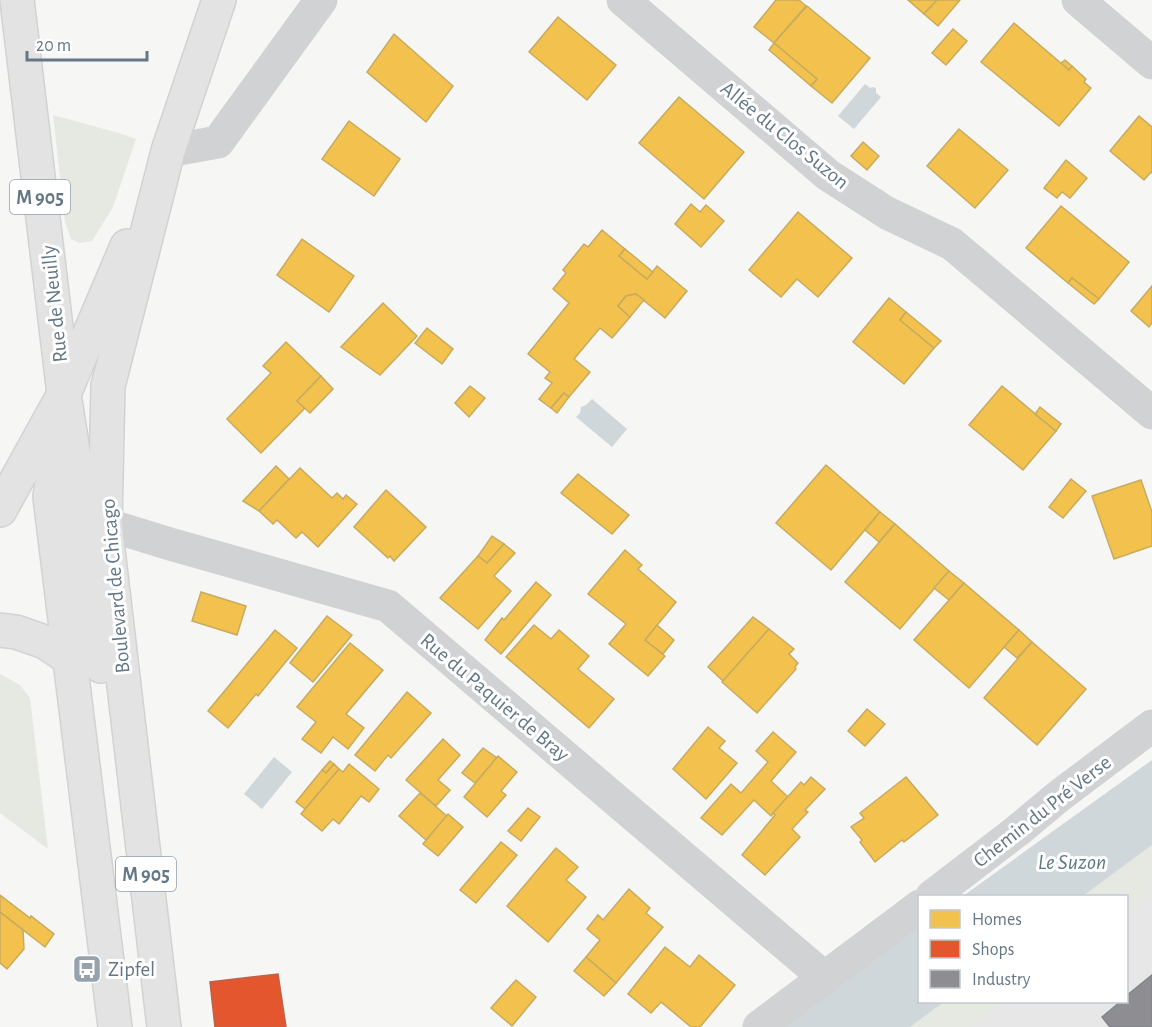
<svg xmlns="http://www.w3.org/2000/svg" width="1152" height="1027" font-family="'Alegreya Sans',sans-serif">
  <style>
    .built { fill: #e6e7e6 }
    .green { fill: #e5e9e2 }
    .water { fill: #d0d7da }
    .homes { fill: #f2c14e; stroke: #c7ab5f; stroke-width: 1.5 }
    .shops { fill: #e4572e; stroke: #bd6148; stroke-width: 1.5 }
    .industry { fill: #8d8d92; stroke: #80868e; stroke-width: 1.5 }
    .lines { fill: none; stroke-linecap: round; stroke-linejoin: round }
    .secondary-casing { stroke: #d1d3d4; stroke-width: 36 }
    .primary-casing { stroke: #d1d3d3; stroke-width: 36 }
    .street { stroke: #d1d2d3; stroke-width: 33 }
    .secondary { stroke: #e3e3e4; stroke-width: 33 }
    .primary { stroke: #e3e3e4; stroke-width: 33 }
    .labels { text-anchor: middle; stroke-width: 6; stroke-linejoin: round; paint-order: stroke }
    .shield { fill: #fff; stroke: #92a0aa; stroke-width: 1.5 }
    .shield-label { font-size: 20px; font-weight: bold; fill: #637786 }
    .street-label { font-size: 21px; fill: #637786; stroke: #fff }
    .poi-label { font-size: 21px; fill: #637786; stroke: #fff; text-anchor: start }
    .water-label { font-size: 22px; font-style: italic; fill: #5f7983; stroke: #fff }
  </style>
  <rect width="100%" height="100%" fill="#f6f6f4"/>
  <polygon class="built" points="1152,890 1152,1027 970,1027 1004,1002 1126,1002 1127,909"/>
  <g class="green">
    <polygon points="53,115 119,133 136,139 113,207 92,241 80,243 71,239 65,222"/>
    <polygon points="0,674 20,685 30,698 48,849 0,813"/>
    <polygon points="1152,845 1152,890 1127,909 1126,896 1083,896"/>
    <polygon points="944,1002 1004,1002 970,1027 910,1027"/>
  </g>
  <g class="water">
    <polygon points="865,84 870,88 873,87 876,88 876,93 881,97 854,129 838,116"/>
    <polygon points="592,399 627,429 612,447 576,417 580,413 581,407 586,405"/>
    <polygon points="274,757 292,772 262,809 244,794"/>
    <polygon points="1152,760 1152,845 1083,896 963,896"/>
    <polygon points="919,927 920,1002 944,1002 910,1027 781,1027"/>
  </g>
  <g class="homes">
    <polygon points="776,0 799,0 806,6 774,43 754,27"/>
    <polygon points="908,0 937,0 924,14"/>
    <polygon points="937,0 960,0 938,26 924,14"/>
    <polygon points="807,6 870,58 832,103 811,86 817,79 774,43"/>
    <polygon points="558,17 616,65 587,100 529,52"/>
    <polygon points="1014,23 1069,70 1072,66 1086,79 1084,82 1091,88 1059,126 981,62"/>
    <polygon points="953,29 967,41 946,65 932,53"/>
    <polygon points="394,34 453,86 426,122 367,72"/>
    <polygon points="774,43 817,79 811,86 769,50"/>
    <polygon points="1065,60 1072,66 1069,70 1061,63"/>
    <polygon points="679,97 744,152 704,199 639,143"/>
    <polygon points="1139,116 1152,127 1152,173 1151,172 1144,180 1110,151"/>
    <polygon points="349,121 400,159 374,196 322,159"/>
    <polygon points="959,129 1008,170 975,208 927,166"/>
    <polygon points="863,142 879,156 867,170 851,156"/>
    <polygon points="1066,160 1087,178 1070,198 1062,192 1057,198 1044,188"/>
    <polygon points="691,204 700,212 706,205 724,221 701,247 675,224"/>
    <polygon points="1061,206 1129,262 1099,299 1072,278 1068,283 1026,248"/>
    <polygon points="798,212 852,258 818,297 797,279 781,297 749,270"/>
    <polygon points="602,230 625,249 619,256 647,279 657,266 687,291 665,318 636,294 626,296 618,306 630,317 612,338 600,328 574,359 590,372 569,397 564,393 551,408 539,399 552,383 545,378 550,372 528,354 569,303 553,289 566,273 563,270 584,244 588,247"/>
    <polygon points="302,239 354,276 329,312 277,275"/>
    <polygon points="625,249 653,272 647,279 619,256"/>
    <polygon points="1072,278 1099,299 1094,304 1068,283"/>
    <polygon points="1152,286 1152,323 1149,327 1131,311"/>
    <polygon points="636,294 644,300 630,317 618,306 626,296"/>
    <polygon points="889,298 906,312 900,320 934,348 904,384 853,342"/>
    <polygon points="383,303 417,336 380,375 341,347"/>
    <polygon points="906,312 941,341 934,348 900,320"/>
    <polygon points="427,328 453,349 442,364 415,343"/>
    <polygon points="286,342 321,376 297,401 305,408 261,453 227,419 271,373 263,366"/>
    <polygon points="321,376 333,389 310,413 297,401"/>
    <polygon points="470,386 485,398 469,417 455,403"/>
    <polygon points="1002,386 1056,431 1023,470 969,425"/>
    <polygon points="564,393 569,397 557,413 551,408"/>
    <polygon points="1040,407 1061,424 1056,431 1035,414"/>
    <polygon points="826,465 880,512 831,570 776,523"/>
    <polygon points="276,466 289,479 259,511 243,501"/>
    <polygon points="300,468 332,498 337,493 343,499 346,495 357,504 318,547 302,532 296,538 277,520 273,524 259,511"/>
    <polygon points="578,474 629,515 612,534 561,493"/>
    <polygon points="1071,479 1086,491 1063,518 1049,507"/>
    <polygon points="1141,480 1152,512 1152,546 1114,559 1092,496"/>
    <polygon points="386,490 426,527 394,561 390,556 388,558 354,527"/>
    <polygon points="880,512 895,524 879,542 865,530"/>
    <polygon points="895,524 949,571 900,629 845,582"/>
    <polygon points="492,536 504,544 487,563 478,556"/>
    <polygon points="504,544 515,553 494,576 511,591 478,629 440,598 478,556 487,563"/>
    <polygon points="625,550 642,565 638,569 676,602 645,640 665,656 648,676 609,644 626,624 588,594"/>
    <polygon points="949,571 964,583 949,600 934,588"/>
    <polygon points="536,582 551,595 501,654 485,640 502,618 504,620"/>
    <polygon points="964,583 1019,630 969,688 914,640"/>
    <polygon points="201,592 246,606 237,635 192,621"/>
    <polygon points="327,616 352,635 313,682 290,663"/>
    <polygon points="753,617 769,629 723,681 708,667"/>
    <polygon points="534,625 551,639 559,630 589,656 578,669 614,699 589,728 506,657"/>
    <polygon points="657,625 674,640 663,654 645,640"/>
    <polygon points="769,629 794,649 789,654 798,663 795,667 796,669 757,713 722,682"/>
    <polygon points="275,630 297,648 258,696 256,694 228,728 208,711"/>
    <polygon points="1019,630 1032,642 1017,658 1004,647"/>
    <polygon points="1032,642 1086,689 1037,745 984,698"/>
    <polygon points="350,643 383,670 346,714 364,728 348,749 333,737 321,753 302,739 316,722 297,707"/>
    <polygon points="407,692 431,713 391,758 388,755 375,771 355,755"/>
    <polygon points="867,709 885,724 865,746 848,731"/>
    <polygon points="708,727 725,741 719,748 737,763 706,799 673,769"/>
    <polygon points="773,732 796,752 771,781 788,797 771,816 754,800 722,835 701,818 731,784 741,793 768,762 756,751"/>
    <polygon points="443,739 460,755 438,780 450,790 436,806 406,780"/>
    <polygon points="483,748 497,758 475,783 462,773"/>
    <polygon points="498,756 517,772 501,791 506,795 487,817 464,797"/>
    <polygon points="330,761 334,764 326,773 322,770"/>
    <polygon points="334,764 339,769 305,809 296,802 322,770 326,773"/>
    <polygon points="349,764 379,789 369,802 361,796 339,824 333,819 322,831 301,814 339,769 343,772"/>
    <polygon points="811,777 825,789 805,810 808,812 792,829 800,837 765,875 742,855 775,815 773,813 801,782 804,785"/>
    <polygon points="906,777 938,815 904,842 902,840 875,862 860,842 862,840 851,827 864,818 860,813"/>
    <polygon points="420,793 447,816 426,840 399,816"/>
    <polygon points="528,808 540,817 521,841 508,831"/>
    <polygon points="448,814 463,827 438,856 423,844"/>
    <polygon points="501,842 517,855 476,903 460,890"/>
    <polygon points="556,848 578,867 566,880 586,897 548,942 507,906"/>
    <polygon points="629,889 650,908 646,913 663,927 616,983 586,957 600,940 587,929 598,915 603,920"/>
    <polygon points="0,895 30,918 31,916 54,934 45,947 0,912"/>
    <polygon points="0,912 23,930 24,949 7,969 0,963"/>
    <polygon points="665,947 690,967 699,955 735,985 700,1027 691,1027 661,1002 651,1013 628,994"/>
    <polygon points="586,957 616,983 604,996 574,971"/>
    <polygon points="516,980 536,997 512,1026 491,1008"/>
  </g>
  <polygon class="shops" points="278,974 286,1027 215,1027 210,982"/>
  <polygon class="industry" points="1152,975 1152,1027 1110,1027 1102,1017 1120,1002 1126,1002 1126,996"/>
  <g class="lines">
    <g class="secondary-casing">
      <g id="secondary">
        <polyline points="0,510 63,396"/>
        <polyline points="0,630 16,632 45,642 69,658"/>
      </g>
    </g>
    <g class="primary-casing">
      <g id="primary">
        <polyline points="17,0 64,394 73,451 98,659 101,666"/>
        <polyline points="115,1027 50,497 64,394 127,246"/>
        <polyline points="164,1027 105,524 108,386 168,151 219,0"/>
      </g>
    </g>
    <g class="street">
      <polyline points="623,0 828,175 887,213 952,244 1152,413"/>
      <polyline points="1078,0 1152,63"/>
      <polyline points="168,151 218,142 321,0"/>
      <polyline points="105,524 170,544 388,606 825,978"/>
      <polyline points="932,896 1017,831 1059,796 1152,726"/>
      <polyline points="759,1027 920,906"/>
    </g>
    <use href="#secondary" class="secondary"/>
    <use href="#primary" class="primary"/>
  </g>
  <defs>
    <g id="bus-square" transform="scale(1.5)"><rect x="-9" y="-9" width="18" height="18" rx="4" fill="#96a3ac" stroke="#fff"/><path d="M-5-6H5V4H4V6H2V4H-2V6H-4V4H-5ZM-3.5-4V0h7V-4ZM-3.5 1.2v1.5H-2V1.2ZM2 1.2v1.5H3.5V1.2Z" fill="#fff"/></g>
  </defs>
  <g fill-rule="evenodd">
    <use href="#bus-square" x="87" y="969"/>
  </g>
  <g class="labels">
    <g class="shield">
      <rect x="10" y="180" width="60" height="34" rx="4.5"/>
      <rect x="116" y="857" width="60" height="34" rx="4.5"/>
    </g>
    <g class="shield-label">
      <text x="40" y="204">M 905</text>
      <text x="146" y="881">M 905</text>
    </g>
    <g class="street-label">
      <text transform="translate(785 135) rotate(39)" y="7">Allée du Clos Suzon</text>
      <text transform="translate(54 304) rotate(-96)" y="7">Rue de Neuilly</text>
      <text transform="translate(115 586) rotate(-95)" y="7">Boulevard de Chicago</text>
      <text transform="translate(495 697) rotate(40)" y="7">Rue du Paquier de Bray</text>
      <text transform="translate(1042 811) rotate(-38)" y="7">Chemin du Pré Verse</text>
    </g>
    <g class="poi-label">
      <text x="108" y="976">Zipfel</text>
    </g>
    <g class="water-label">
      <text x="1072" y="869">Le Suzon</text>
    </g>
  </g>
  <rect x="918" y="895" width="210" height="108" fill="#ffffff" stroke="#c1c9cf" stroke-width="1.5"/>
  <rect x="930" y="910" width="30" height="18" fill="#f2c14e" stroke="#c1c9cf" stroke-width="1.5"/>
  <text x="972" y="925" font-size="18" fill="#637786">Homes</text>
  <rect x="930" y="940" width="30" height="18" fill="#e4572e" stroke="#c1c9cf" stroke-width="1.5"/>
  <text x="972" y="955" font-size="18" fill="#637786">Shops</text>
  <rect x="930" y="970" width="30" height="18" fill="#8d8d92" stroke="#c1c9cf" stroke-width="1.5"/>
  <text x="972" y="985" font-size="18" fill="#637786">Industry</text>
  <path d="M27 51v9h120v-9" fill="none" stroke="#637786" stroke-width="3"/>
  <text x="36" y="51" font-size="18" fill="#637786" stroke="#ffffff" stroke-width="4.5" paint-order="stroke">20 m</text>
</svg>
